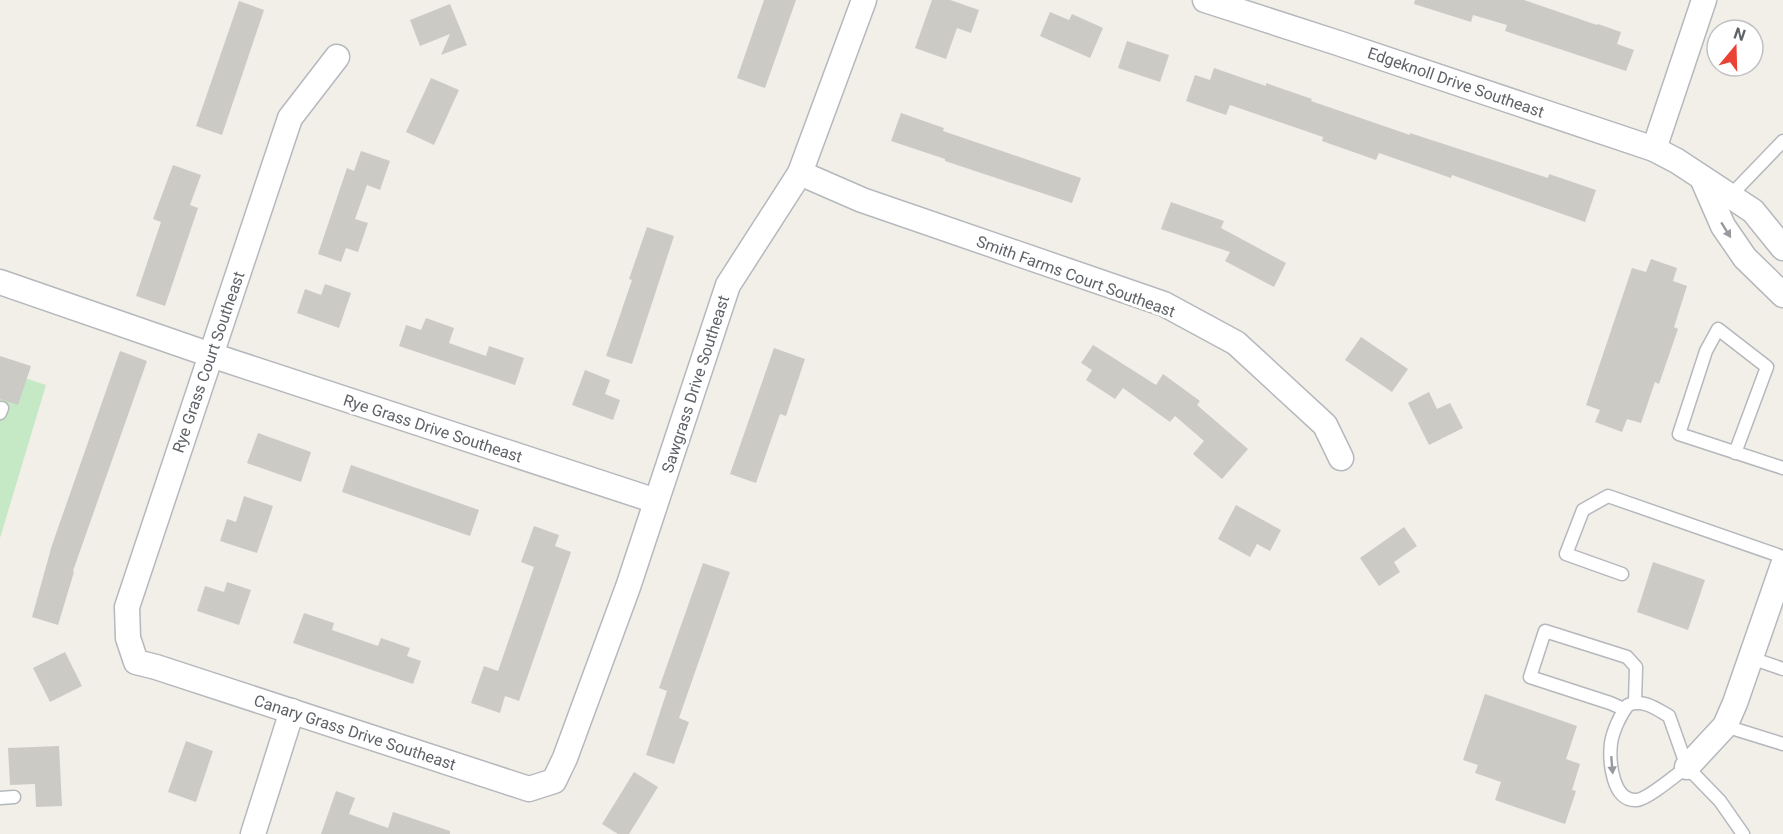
<svg xmlns="http://www.w3.org/2000/svg" width="1783" height="834" font-family="Roboto,sans-serif">
  <style>
    .green { fill: #c5e8c5 }
    .building { fill: #cccac5 }
    .lines { fill: none; stroke-linecap: round; stroke-linejoin: round }
    .service-casing { stroke: #b5b8bc; stroke-width: 15 }
    .minor-casing { stroke: #b5b8bc; stroke-width: 27 }
    .service { stroke: #fff; stroke-width: 12 }
    .minor { stroke: #fff; stroke-width: 24 }
    .oneway { fill: #979a9d }
    .labels { text-anchor: middle; stroke-width: 6; stroke-linejoin: round; paint-order: stroke }
    .street-label { font-size: 16px; fill: #5f6368; stroke: #fff }
  </style>
  <rect width="100%" height="100%" fill="#f1efe8"/>
  <polygon class="green" points="0,370 46,385 0,538"/>
  <g class="building">
    <polygon points="764,0 796,0 765,88 737,78"/>
    <polygon points="932,0 950,0 979,10 971,33 957,28 946,59 915,48"/>
    <polygon points="1415,0 1524,0 1597,25 1598,24 1621,32 1617,44 1634,50 1626,71 1505,31 1507,25 1473,15 1471,22 1414,4"/>
    <polygon points="239,1 264,10 222,135 196,126"/>
    <polygon points="450,4 467,45 441,55 450,34 420,46 410,20"/>
    <polygon points="1050,12 1069,20 1072,14 1103,28 1090,58 1040,36"/>
    <polygon points="1127,41 1169,55 1160,82 1118,68"/>
    <polygon points="1214,68 1266,86 1266,83 1312,99 1311,101 1410,135 1410,133 1548,178 1549,174 1596,190 1585,222 1452,175 1451,178 1379,153 1376,160 1322,141 1323,137 1230,105 1226,115 1186,101 1195,75 1210,80"/>
    <polygon points="431,78 459,90 434,145 406,132"/>
    <polygon points="901,113 944,128 943,131 1081,178 1072,203 945,161 945,159 891,141"/>
    <polygon points="361,151 390,161 380,190 367,185 355,219 368,223 358,252 346,248 341,262 318,254 347,168 354,171"/>
    <polygon points="173,165 201,175 190,205 198,208 165,306 136,296 161,222 153,219"/>
    <polygon points="1171,202 1224,221 1221,228 1286,263 1274,287 1225,261 1230,252 1161,229"/>
    <polygon points="647,227 674,236 632,364 606,356 632,280 629,279"/>
    <polygon points="1651,259 1677,268 1673,281 1687,286 1674,327 1678,329 1659,384 1655,382 1641,423 1627,419 1622,432 1595,422 1600,410 1586,405 1632,268 1646,272"/>
    <polygon points="325,284 351,293 339,328 297,313 305,289 321,295"/>
    <polygon points="426,318 454,328 449,343 486,356 489,346 524,358 515,385 399,346 406,325 421,330"/>
    <polygon points="1361,337 1408,369 1392,392 1345,360"/>
    <polygon points="1093,345 1156,385 1163,374 1200,401 1197,405 1248,449 1222,479 1193,454 1204,441 1175,416 1170,422 1123,388 1115,399 1086,380 1092,370 1081,363"/>
    <polygon points="774,348 805,359 786,416 780,414 756,483 730,474"/>
    <polygon points="120,351 147,361 73,571 74,572 58,625 32,617 52,545"/>
    <polygon points="0,356 31,366 18,405 0,399"/>
    <polygon points="585,370 610,380 605,394 620,400 613,420 572,405"/>
    <polygon points="1429,392 1437,409 1450,403 1463,428 1429,445 1408,403"/>
    <polygon points="258,433 311,452 301,482 247,463"/>
    <polygon points="351,465 479,510 470,536 342,492"/>
    <polygon points="244,496 273,506 257,553 220,541 227,519 236,522"/>
    <polygon points="1236,505 1281,530 1270,551 1257,544 1250,557 1218,539"/>
    <polygon points="534,526 559,535 555,546 571,552 519,701 505,696 500,713 471,703 484,666 498,671 534,567 521,562"/>
    <polygon points="1404,527 1417,546 1394,562 1400,572 1379,586 1360,558"/>
    <polygon points="1653,562 1705,580 1688,630 1637,612"/>
    <polygon points="703,563 730,572 679,718 689,722 674,764 646,755 667,691 659,688"/>
    <polygon points="227,582 251,590 239,625 197,611 205,586 224,592"/>
    <polygon points="304,613 334,623 332,630 378,646 381,638 410,648 407,656 421,661 413,684 293,643"/>
    <polygon points="65,652 82,686 50,702 33,668"/>
    <polygon points="1485,694 1577,726 1566,759 1580,764 1572,790 1576,791 1565,824 1495,800 1501,782 1475,773 1478,765 1463,760"/>
    <polygon points="186,741 213,751 196,802 168,792"/>
    <polygon points="59,746 62,806 36,807 35,784 10,785 8,748"/>
    <polygon points="634,772 658,787 629,834 618,834 602,824"/>
    <polygon points="336,791 355,798 349,814 388,828 393,812 450,831 450,834 321,834"/>
  </g>
  <g class="lines">
    <g class="service-casing">
      <g id="service">
        <polyline points="1730,196 1783,141"/>
        <polyline points="0,413 2,408"/>
        <polyline points="1735,453 1767,367 1718,329 1706,351 1679,434 1783,468"/>
        <polyline points="1622,574 1566,554 1583,510 1608,496 1783,557"/>
        <polyline points="1751,658 1783,669"/>
        <polyline points="1624,709 1610,703 1530,677 1545,631 1627,657 1636,667 1635,702"/>
        <polyline points="1725,726 1783,744"/>
        <path d="M1687,767C1677,774 1648,799 1637,800C1612,802 1609,761 1611,743C1613,731 1620,715 1628,705C1643,699 1655,708 1669,716L1687,767L1720,801L1743,834"/>
        <polyline points="0,798 14,797"/>
      </g>
    </g>
    <g class="minor-casing">
      <g id="minor">
        <polyline points="1205,0 1338,43 1654,149 1677,161 1753,211 1783,248"/>
        <polyline points="337,57 290,118 127,607 128,638 136,662 156,667 529,789 554,781 565,758 628,587 728,285 800,173 864,0"/>
        <polyline points="1654,149 1704,0"/>
        <polyline points="800,173 862,200 1164,304 1236,343 1325,425 1341,458"/>
        <polyline points="1702,178 1723,226 1745,258 1783,295"/>
        <polyline points="0,282 211,355 656,501"/>
        <polyline points="1687,767 1725,726 1735,703 1783,565"/>
        <polyline points="253,834 292,711"/>
      </g>
    </g>
    <use href="#service" class="service"/>
    <use href="#minor" class="minor"/>
  </g>
  <defs><path id="oneway-solid" d="M-6-.8H1V-3.2L6.5 0L1 3.2V.8H-6Z" transform="scale(1.5)"/></defs>
  <g class="oneway">
    <use href="#oneway-solid" transform="translate(1726 230) rotate(58)"/>
    <use href="#oneway-solid" transform="translate(1612 765) rotate(85)"/>
  </g>
  <g class="labels">
    <g class="street-label">
      <text transform="translate(1456 82) rotate(19)" y="6">Edgeknoll Drive Southeast</text>
      <text transform="translate(1076 276) rotate(20)" y="6">Smith Farms Court Southeast</text>
      <text transform="translate(208 362) rotate(-71)" y="6">Rye Grass Court Southeast</text>
      <text transform="translate(695 384) rotate(-72)" y="6">Sawgrass Drive Southeast</text>
      <text transform="translate(433 428) rotate(18)" y="6">Rye Grass Drive Southeast</text>
      <text transform="translate(355 732) rotate(18)" y="6">Canary Grass Drive Southeast</text>
    </g>
  </g>
  <g transform="translate(1735 48) rotate(19)"><circle r="28" fill="#ffffff" stroke="#bfc1c3" stroke-width="1.5"/>
  <path d="M0-4.5L10 22L0 15L-10 22Z" fill="#ea4335"/>
  <text y="-9" font-size="16" font-weight="bold" text-anchor="middle" fill="#5f6368">N</text>
  </g>
</svg>
